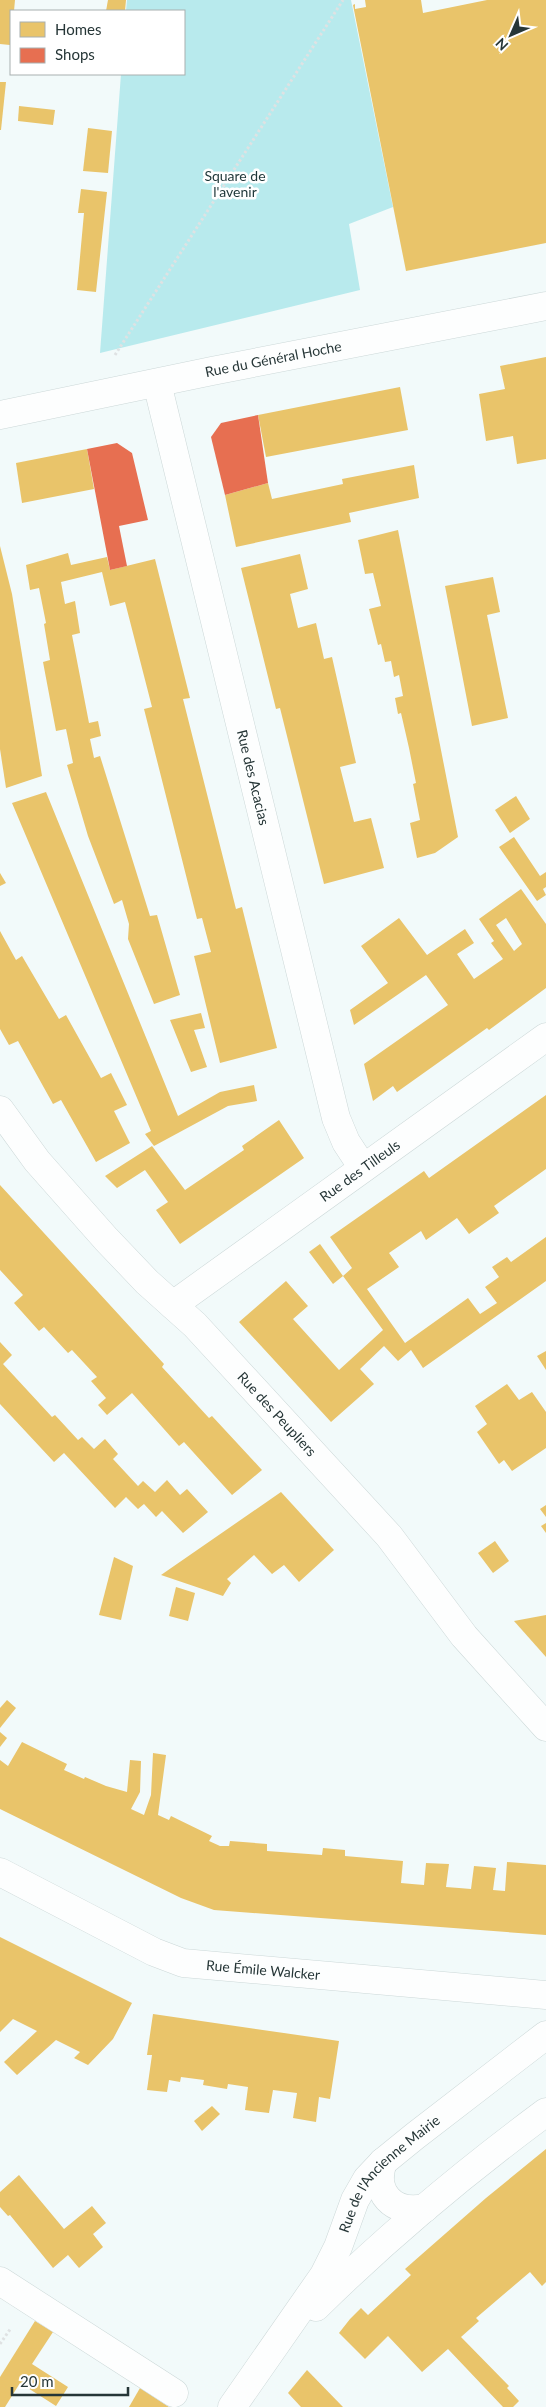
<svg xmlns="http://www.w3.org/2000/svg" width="546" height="2407" font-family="Lato,sans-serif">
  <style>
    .green { fill: #b8eaed }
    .homes { fill: #e9c46a; fill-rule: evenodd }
    .shops { fill: #e76f51 }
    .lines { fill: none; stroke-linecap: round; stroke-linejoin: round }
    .street-casing { stroke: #ccd8d8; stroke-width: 29 }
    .path { stroke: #dfe2e3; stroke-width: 3; stroke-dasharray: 2.5 2.5; stroke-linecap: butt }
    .street { stroke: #fdfefe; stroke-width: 28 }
    .labels { text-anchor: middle; stroke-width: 5; stroke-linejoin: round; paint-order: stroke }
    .park-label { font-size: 14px; fill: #1e3638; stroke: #fff }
    .street-label { font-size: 14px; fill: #263637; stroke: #fff }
  </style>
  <rect width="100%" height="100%" fill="#f2fafa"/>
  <polygon class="green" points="127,0 351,0 393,207 349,224 360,290 100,353 121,74 184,74 184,11 126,11"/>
  <g class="homes">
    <polygon points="0,0 15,0 14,11 11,11 10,45 0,44"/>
    <polygon points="108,0 126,0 125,11 106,11"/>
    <polygon points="365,0 421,0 423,13 487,0 546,0 546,243 406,271 353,5 355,4 355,9 366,7"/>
    <polygon points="0,82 6,82 1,130 0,130"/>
    <polygon points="19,106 55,110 53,125 18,121"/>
    <polygon points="88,128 112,131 108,173 83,171"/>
    <polygon points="81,189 107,192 96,292 77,290 84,213 78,213"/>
    <polygon points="546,357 546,459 517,464 513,436 486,441 479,394 505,389 500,366"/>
    <polygon points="400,387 408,430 266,457 258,415"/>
    <polygon points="87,449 94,489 22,503 16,463"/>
    <polygon points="414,465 419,498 349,513 351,522 236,547 225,495 268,483 272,499 343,484 342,479"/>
    <polygon points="398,530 458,837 435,853 417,858 410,823 420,820 413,784 416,783 409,748 401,713 398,714 395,698 403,696 399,675 394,677 391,661 385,662 381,644 378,645 369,609 381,606 373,573 365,574 358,540"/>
    <polygon points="0,546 12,594 42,776 6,788 0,749"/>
    <polygon points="68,553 71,565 107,557 110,570 155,559 190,698 183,699 236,909 242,907 277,1048 220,1063 194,956 211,952 202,918 197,919 144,709 152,707 125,602 110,606 102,572 61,582 65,604 75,601 80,633 72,635 89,723 98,721 101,736 90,739 94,758 100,756 150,916 157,915 180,995 154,1004 128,939 129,924 122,900 114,904 88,836 67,765 73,763 66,729 56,731 43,662 50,660 44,624 46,623 39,588 30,590 26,565"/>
    <polygon points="300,554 308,589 290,594 298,628 316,623 324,659 332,657 356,763 340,767 354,822 371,818 384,868 324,884 280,708 276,709 241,568"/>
    <polygon points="493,577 500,612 487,615 508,718 472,726 445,586"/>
    <polygon points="46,792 178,1116 220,1092 254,1085 257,1101 228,1106 154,1146 145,1134 151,1131 12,803"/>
    <polygon points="516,796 530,819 510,833 495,810"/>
    <polygon points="514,837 540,876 546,872 546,887 543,889 546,895 537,901 499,847"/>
    <polygon points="0,873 6,883 0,886"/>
    <path d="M521,889L546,924V988L489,1030L487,1028L397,1092L393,1086L373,1101L364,1064L448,1005L426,975L354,1025L350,1010L388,983L361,946L399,918L427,955L465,929L474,943L457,954L474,979L503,959L491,943L494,941L479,919ZM506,918L522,944L514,951L496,925Z"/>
    <polygon points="0,931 16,960 22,956 59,1019 66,1015 101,1078 111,1073 127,1105 114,1111 130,1143 96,1162 61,1100 53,1104 18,1041 9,1045 0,1029"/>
    <polygon points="201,1013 205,1028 194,1030 207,1067 191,1072 170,1020"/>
    <polygon points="546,1095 546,1169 494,1206 499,1213 469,1234 457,1218 426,1240 421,1231 389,1253 399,1267 367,1289 405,1343 468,1298 480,1314 497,1303 485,1287 499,1277 492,1267 507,1257 511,1262 546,1237 546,1281 423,1368 411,1350 398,1361 384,1346 360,1369 374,1384 331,1422 239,1322 286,1281 308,1306 293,1319 339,1370 383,1330 343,1276 333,1284 309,1252 320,1244 343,1276 352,1268 330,1237 424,1171 429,1178"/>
    <polygon points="279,1120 304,1158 180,1244 156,1210 168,1202 145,1170 117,1188 105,1176 152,1146 185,1190 244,1150 242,1146"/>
    <polygon points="0,1185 164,1364 162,1367 209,1418 212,1416 262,1470 232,1495 184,1442 179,1446 132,1393 107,1415 98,1405 106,1398 91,1381 97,1377 72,1350 68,1353 44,1327 39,1331 14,1303 23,1295 0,1270"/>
    <polygon points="0,1342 12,1355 3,1364 52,1417 55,1415 78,1440 82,1437 94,1449 105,1439 118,1454 113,1459 138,1486 143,1481 155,1492 167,1480 180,1495 187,1489 208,1512 183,1533 162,1511 156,1517 144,1504 138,1509 126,1497 115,1508 64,1453 54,1462 0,1404"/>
    <polygon points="546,1351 546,1370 537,1356"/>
    <polygon points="507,1384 519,1400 532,1392 546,1412 546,1448 512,1471 504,1460 499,1464 477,1432 487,1424 475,1406"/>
    <polygon points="281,1492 334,1550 299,1582 284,1565 272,1574 254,1555 227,1579 231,1583 223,1596 161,1575"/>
    <polygon points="546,1505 546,1517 540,1509"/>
    <polygon points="546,1523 546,1533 541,1526"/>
    <polygon points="495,1541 509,1561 493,1573 478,1553"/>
    <polygon points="114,1557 133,1566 121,1620 99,1615"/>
    <polygon points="176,1587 195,1593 188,1621 169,1616"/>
    <polygon points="546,1615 546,1657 514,1621"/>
    <polygon points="7,1700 16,1708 0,1728 0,1708"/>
    <polygon points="0,1732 7,1738 0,1747"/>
    <polygon points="22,1742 67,1764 64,1770 84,1779 85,1777 106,1786 127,1792 130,1760 141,1761 140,1792 131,1809 144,1815 151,1795 153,1753 166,1755 158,1815 169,1820 171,1816 212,1836 209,1841 220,1846 229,1846 230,1841 267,1844 267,1851 322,1855 323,1848 345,1850 345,1856 403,1861 401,1883 412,1884 424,1885 426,1863 449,1864 446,1887 459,1888 471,1889 474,1866 496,1868 493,1890 505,1891 507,1862 546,1865 546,1935 214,1910 181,1898 0,1809 0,1760 8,1766"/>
    <polygon points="0,1937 132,2003 113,2039 88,2065 74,2058 80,2052 56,2040 17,2075 4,2062 37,2031 13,2019 0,2032"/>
    <polygon points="153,2014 339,2041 330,2099 319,2097 316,2122 293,2118 297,2093 273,2090 269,2113 245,2110 248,2087 228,2084 227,2089 203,2085 204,2080 181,2077 180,2082 169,2080 167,2092 147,2090 152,2055 147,2055"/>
    <polygon points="212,2106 220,2114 202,2131 194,2121"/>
    <polygon points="546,2149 546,2282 542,2286 530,2272 476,2318 479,2321 461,2337 509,2386 507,2388 519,2401 513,2407 503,2407 448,2349 422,2372 388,2336 365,2359 339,2333 350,2319 361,2308 368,2315 411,2275 405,2269 486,2198"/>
    <polygon points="19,2175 64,2229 92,2206 106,2223 93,2234 103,2247 79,2268 68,2255 53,2268 10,2215 8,2216 0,2207 0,2192"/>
    <polygon points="35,2321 53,2332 32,2364 68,2387 56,2406 20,2383 5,2407 0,2407 0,2377"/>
    <polygon points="307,2370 343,2407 301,2407 288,2393"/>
    <polygon points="140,2388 169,2407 129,2407"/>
  </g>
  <g class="shops">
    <polygon points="258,415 268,483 225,495 211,437 221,423"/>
    <polygon points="117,443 132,453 148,520 119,526 127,566 110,570 87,449"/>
  </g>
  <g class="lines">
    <g class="street-casing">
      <g id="street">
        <path id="s1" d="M157,383L336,1118L346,1142L363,1168"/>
        <path id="s2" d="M0,415L212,371L546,306"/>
        <path id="s3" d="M0,1110L37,1161L106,1239L147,1282L195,1325L389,1536L464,1636L546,1727"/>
        <path id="s4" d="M173,1305L546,1037"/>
        <path id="s5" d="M0,1872L154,1952L183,1963L546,1995"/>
        <path d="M383,2162C372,2192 393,2215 425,2208"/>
        <polyline points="0,2281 174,2393"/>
        <path d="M316,2307C388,2236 465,2172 546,2112"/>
        <path id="s6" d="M232,2407L324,2275L338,2247L355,2200L367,2179L383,2162L415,2136L546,2035"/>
      </g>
    </g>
    <g class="path">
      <polyline points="115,355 343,0"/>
      <polyline points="0,2344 11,2328"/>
    </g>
    <use href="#street" class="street"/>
  </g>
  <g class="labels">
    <g class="park-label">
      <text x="235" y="181">Square de<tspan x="235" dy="16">l'avenir</tspan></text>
    </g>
    <g class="street-label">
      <text dy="5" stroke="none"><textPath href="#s2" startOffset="279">Rue du Général Hoche</textPath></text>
      <text dy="5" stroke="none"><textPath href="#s1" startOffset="406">Rue des Acacias</textPath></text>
      <text dy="5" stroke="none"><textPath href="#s4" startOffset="230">Rue des Tilleuls</textPath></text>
      <text dy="5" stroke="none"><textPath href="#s3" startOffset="412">Rue des Peupliers</textPath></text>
      <text dy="5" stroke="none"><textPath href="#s5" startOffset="285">Rue Émile Walcker</textPath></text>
      <text dy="5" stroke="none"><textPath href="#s6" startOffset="284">Rue de l'Ancienne Mairie</textPath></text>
    </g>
  </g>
  <rect x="10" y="10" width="175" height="65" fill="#ffffff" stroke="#a8afaf"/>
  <rect x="20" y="22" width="25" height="15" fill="#e9c46a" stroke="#a8afaf"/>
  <text x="55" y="35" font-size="15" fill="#263637">Homes</text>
  <rect x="20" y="48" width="25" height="15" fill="#e76f51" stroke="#a8afaf"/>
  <text x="55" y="60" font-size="15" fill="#263637">Shops</text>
  <g transform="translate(511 35) rotate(225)" stroke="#ffffff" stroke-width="4" paint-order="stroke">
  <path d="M0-4L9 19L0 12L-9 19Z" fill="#263637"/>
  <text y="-8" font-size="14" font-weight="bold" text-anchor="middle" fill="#263637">N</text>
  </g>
  <path d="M12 2387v8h116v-8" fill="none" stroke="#263637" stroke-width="2.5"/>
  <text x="20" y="2387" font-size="15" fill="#263637" stroke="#ffffff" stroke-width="4" paint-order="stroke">20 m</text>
</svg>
